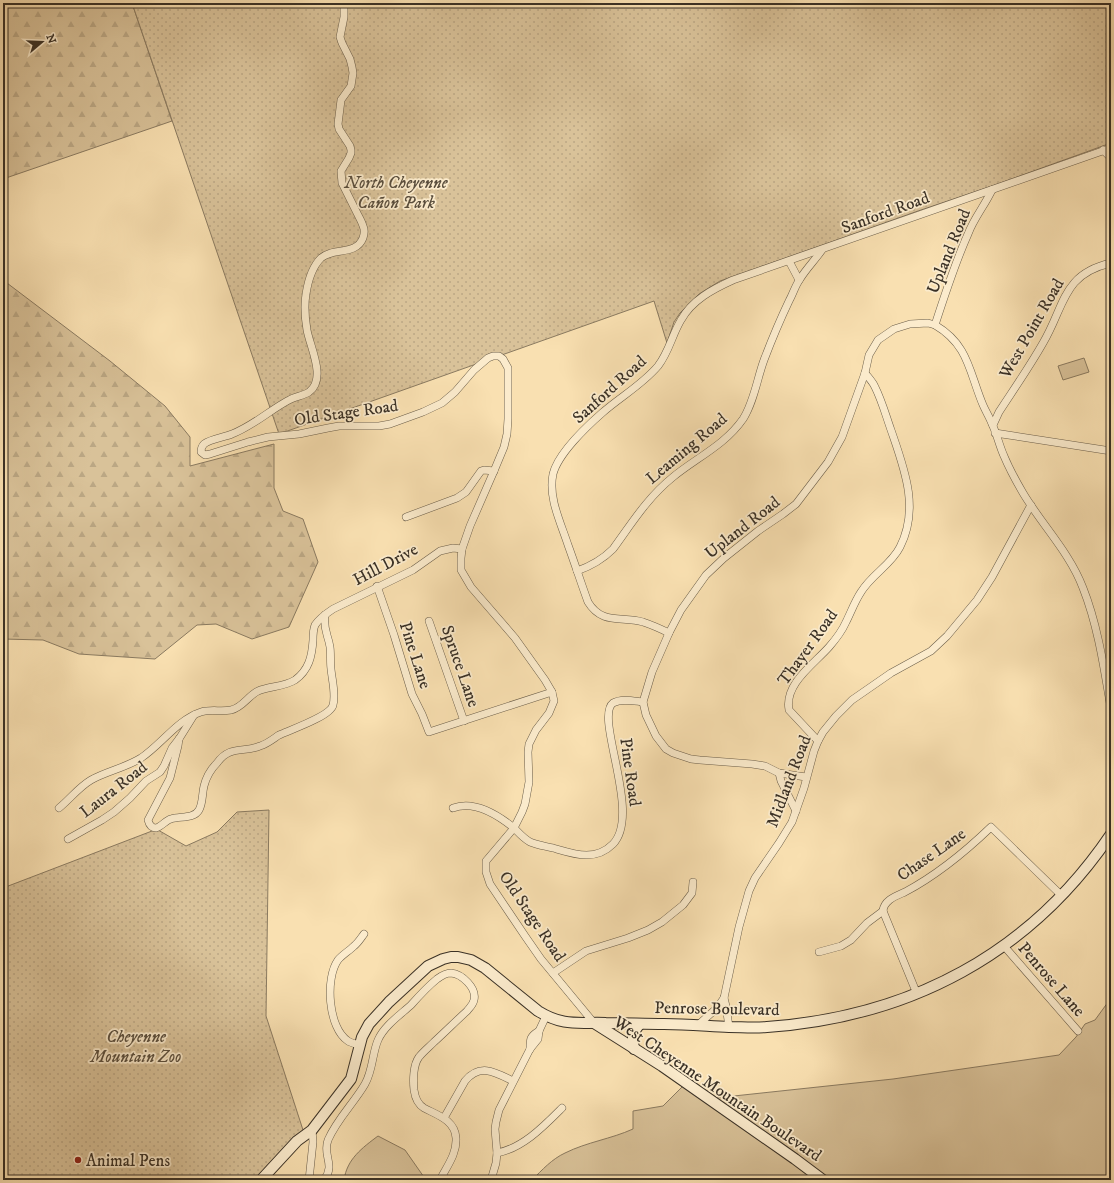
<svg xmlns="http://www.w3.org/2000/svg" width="1114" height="1183" font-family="'IM FELL DW Pica',serif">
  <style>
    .green { fill: #d9c299; stroke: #8a7a60 }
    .forest { fill: url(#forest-firs); stroke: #8a7a60 }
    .park { fill: url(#park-dots); stroke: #8a7a60 }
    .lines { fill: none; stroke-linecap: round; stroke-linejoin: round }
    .street-casing { stroke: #6a5d49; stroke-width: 8 }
    .secondary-casing { stroke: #3a3126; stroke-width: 12 }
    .street { stroke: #fbebcc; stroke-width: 7 }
    .secondary { stroke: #fbebcc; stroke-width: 10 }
    .poi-dot { fill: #8f2418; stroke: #fbebcc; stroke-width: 1.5 }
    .labels { text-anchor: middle; stroke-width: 3.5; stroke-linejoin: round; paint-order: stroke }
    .park-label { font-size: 17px; font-style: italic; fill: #5a4e3d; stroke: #fbebcc }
    .street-label { font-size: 17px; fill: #3a3126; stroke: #fbebcc }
    .poi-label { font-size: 17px; fill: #3a3126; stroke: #fbebcc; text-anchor: start }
  </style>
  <defs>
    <pattern id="forest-firs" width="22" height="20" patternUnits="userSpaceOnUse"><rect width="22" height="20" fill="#d9c299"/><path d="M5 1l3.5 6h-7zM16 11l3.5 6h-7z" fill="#bba784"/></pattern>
    <pattern id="park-dots" width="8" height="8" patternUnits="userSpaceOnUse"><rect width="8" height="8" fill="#d9c299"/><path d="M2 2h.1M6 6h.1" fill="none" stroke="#bba784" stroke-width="1.8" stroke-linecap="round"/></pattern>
  </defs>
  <rect width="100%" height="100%" fill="#f9e0b1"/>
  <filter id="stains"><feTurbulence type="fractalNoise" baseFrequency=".005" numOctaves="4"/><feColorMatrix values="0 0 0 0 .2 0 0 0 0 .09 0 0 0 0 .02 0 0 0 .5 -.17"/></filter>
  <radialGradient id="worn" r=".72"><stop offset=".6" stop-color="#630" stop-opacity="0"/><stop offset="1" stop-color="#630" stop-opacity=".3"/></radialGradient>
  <g class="green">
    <polygon points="1084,358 1089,372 1063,380 1058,366"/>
    <path d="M1111,998V1180H532C542,1170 552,1159 565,1153C587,1142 611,1139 633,1129V1111L663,1106L683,1086L715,1098L893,1079L1059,1055L1076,1037L1085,1024L1095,1020Z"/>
    <path d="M378,1136L405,1150L426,1180H344C347,1159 362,1148 378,1136Z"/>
  </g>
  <g class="forest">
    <polygon points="3,3 132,3 172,121 3,179"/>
    <polygon points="3,280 110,361 165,406 190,437 190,466 274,444 274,488 283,511 303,519 318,562 289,627 252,639 216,624 197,625 155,659 79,654 43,640 3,639"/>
  </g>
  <g class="park">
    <polygon points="132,3 1111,3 1111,143 992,186 918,211 831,242 720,281 699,294 680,313 674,322 667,343 654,301 279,434"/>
    <polygon points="269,810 266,1016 303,1130 256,1180 3,1180 3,888 152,831 158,830 186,846 217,832 237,812"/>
  </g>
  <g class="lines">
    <g class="street-casing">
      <g id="street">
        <path d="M344,3V17L340,37L342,43L350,59L352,67L353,73L351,86L341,100L338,124L339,129L350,146L351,150V153L349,158L341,171L342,183C347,193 352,203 357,213C359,217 362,222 363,226C365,230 364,235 363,238C356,256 333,247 321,258C312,267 308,281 306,294C304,306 305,318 307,330C310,347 327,379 309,392C303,396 296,396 289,400C270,410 253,426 232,434C225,437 210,439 204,444C201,447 201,449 201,452L205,455L210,454L248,442L268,437L299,434L328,428L339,426H379L390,424L423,412L442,403L455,392L474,370L488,358L493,356H499L503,359L508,368V419L507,434L504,447L494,471L470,526L462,549L461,558V570L471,587L515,638L545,680L552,692L554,701L549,713L536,730L529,744L528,752L529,782L525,804L522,812L514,828L486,861V872L490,884L525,936L541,959L594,1023"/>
        <polyline points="1103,150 1111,158"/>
        <path d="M992,190C985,205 974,218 968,234C955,263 945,294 935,325C969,345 969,372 983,405C986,412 990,418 992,424C997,434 999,445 1004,456C1009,468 1016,481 1023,493C1042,525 1070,553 1083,588C1098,626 1104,668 1111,709"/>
        <polyline points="789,261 799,280"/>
        <path d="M993,425L999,412C1014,389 1030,366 1043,343C1065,306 1062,274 1111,263"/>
        <polyline points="995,433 1111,451"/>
        <polyline points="406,517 457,498 466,492 481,471 484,470 494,471"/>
        <path d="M577,571C591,566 602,560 613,549C632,523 647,498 673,477C696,458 725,445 743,419C754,402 757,379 764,360C772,339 780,320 789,301C793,294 795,286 800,279C806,269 815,260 822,250"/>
        <polyline points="377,586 394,635 412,694 422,714 429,732 552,692"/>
        <polyline points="429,621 464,721"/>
        <path d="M669,633C661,629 652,625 643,622C621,616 602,625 588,602C581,583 575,564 568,545C561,523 548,498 553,474C558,454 586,427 602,413C620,397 642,385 658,366C669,352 672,335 681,320C692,300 713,289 733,280L1111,148"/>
        <path d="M179,739L178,746L170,778L148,820C149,824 151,828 156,828C161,827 166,820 171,819C180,816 194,819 199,810C203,803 202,794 204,786C206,778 211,769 217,763C230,745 243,753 260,746C267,744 273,739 279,735C290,730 331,716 333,705C336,694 332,680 331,669C330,662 331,654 330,647C328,634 323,630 325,615"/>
        <path d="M818,741L789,710C784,684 814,664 829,647C836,639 842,631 846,622C851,612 855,601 861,592C872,574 891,565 900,547C920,508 904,468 891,430C886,416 882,401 875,387C873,382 868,377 865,373"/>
        <polyline points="779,773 781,781 796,811"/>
        <polyline points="806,777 779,773 765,766 752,764 700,760 691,759 673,753 666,749 656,736 646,715 643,702 652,672 669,633 681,610 706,575 724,558 758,531 783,514 796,504 828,462 842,437 865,373 869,355 878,340 894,329 910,324 928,323 935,325"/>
        <path d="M59,808C70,799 79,787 91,780C107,771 125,768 141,758C162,744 177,720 201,712C211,709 221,712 231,710C242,708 248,696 258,691C270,686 284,687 295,680C309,670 312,656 313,640C313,635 313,630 315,625C319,619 327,613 333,609L413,570L440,551L453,548L462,549"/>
        <path d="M453,808C474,800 498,815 514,828C519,833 523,838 530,842C537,845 545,846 553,848C574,854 595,862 613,844C642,814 594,717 613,703C621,698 634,701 643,702"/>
        <polyline points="68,839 102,820 114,812 130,798 146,781 160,772 164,766 172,748 179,739 194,715"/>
        <polyline points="1004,946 1078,1031"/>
        <polyline points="819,952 841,946 851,940 867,923 883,911"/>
        <polyline points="553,973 586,951 628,938 648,930 662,922 683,905 692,893 693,882"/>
        <path d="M917,994L883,911C884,900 896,896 905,892C937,875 965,852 991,827L1061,895"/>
        <polyline points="724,998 726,1006 729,1027"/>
        <polyline points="698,1025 717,1008 724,998 739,927 749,891 755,878 779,843 792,822 804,788 814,751 818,741 823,732 836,716 852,700 891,673 931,651 947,636 977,600 992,577 1031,505"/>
        <path d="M359,1045C356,1044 351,1043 348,1041C328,1028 325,978 338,960C342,955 349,951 354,946C358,943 361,938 364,934"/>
        <path d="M530,1049C530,1039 530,1036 539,1031"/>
        <path d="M444,1118L465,1081C480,1063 495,1072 513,1081"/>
        <path d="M497,1153C523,1148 544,1126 562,1108"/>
        <polyline points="309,1180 313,1142 312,1130"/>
        <path d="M324,1180C336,1164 322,1156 328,1140C337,1119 354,1103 365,1084C373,1070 372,1054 378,1040C384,1026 400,1015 411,1005C419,996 427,987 437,979C441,976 445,973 451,973C462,974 477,988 474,1000C473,1005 470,1007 467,1011C456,1021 445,1032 434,1042C429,1047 423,1052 419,1057C413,1065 413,1081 414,1090C415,1097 417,1104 424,1108C437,1115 455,1120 456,1138C457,1154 447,1166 440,1180"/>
        <polyline points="491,1180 496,1163 497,1153 495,1129 496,1122 499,1110 530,1049 538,1039 539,1031 546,1016"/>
      </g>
    </g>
    <g class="secondary-casing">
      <g id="secondary">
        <polyline points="594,1023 662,1066 795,1159 823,1180"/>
        <path d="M634,1049C632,1037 632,1033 640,1024"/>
        <path d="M261,1180L297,1141L312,1130L351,1079L362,1037L369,1024L389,1002L428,966L443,959L451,957H458L471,960L485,968L538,1011C564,1027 578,1022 606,1023C626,1023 645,1024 664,1024C686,1024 707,1026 729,1027C741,1027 754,1028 767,1027C910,1017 1030,954 1111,834"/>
      </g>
    </g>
    <use href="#street" class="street"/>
    <use href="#secondary" class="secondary"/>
  </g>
  <circle class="poi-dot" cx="78" cy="1160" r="4"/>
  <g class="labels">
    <g class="park-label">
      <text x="396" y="188">North Cheyenne<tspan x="396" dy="20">Cañon Park</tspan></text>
      <text x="136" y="1042">Cheyenne<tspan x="136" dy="20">Mountain Zoo</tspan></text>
    </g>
    <g class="street-label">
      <text transform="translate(885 212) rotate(-20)" y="6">Sanford Road</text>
      <text transform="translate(948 251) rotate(-68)" y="6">Upland Road</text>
      <text transform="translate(1031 328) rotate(-60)" y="6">West Point Road</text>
      <text transform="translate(609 389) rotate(-42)" y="6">Sanford Road</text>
      <text transform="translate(346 412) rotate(-8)" y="6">Old Stage Road</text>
      <text transform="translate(686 448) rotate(-40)" y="6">Leaming Road</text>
      <text transform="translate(742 527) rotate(-38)" y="6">Upland Road</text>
      <text transform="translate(385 564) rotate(-28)" y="6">Hill Drive</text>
      <text transform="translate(807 647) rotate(-54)" y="6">Thayer Road</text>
      <text transform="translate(416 655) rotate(72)" y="6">Pine Lane</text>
      <text transform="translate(461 666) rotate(71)" y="6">Spruce Lane</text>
      <text transform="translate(631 772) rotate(82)" y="6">Pine Road</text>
      <text transform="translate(788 781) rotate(-69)" y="6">Midland Road</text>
      <text transform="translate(113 789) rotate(-38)" y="6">Laura Road</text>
      <text transform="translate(931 854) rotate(-35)" y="6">Chase Lane</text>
      <text transform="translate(533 916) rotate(56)" y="6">Old Stage Road</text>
      <text transform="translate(1052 979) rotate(49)" y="6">Penrose Lane</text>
      <text transform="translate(717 1008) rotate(1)" y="6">Penrose Boulevard</text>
      <text transform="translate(718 1088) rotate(34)" y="6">West Cheyenne Mountain Boulevard</text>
    </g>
    <g class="poi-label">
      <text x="86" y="1166">Animal Pens</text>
    </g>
  </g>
  <rect width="1114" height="1183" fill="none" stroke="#f9e0b1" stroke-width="16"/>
  <rect x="4" y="4" width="1106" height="1175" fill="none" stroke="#3a3126" stroke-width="2"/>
  <rect x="8" y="8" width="1098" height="1167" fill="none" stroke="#3a3126"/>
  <g transform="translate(42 42) rotate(71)" stroke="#fbebcc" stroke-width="3" paint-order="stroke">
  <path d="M0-3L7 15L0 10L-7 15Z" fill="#3a3126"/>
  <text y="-6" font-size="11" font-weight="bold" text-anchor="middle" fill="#3a3126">N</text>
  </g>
  <rect width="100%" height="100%" filter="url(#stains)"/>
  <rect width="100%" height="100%" fill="url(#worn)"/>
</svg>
